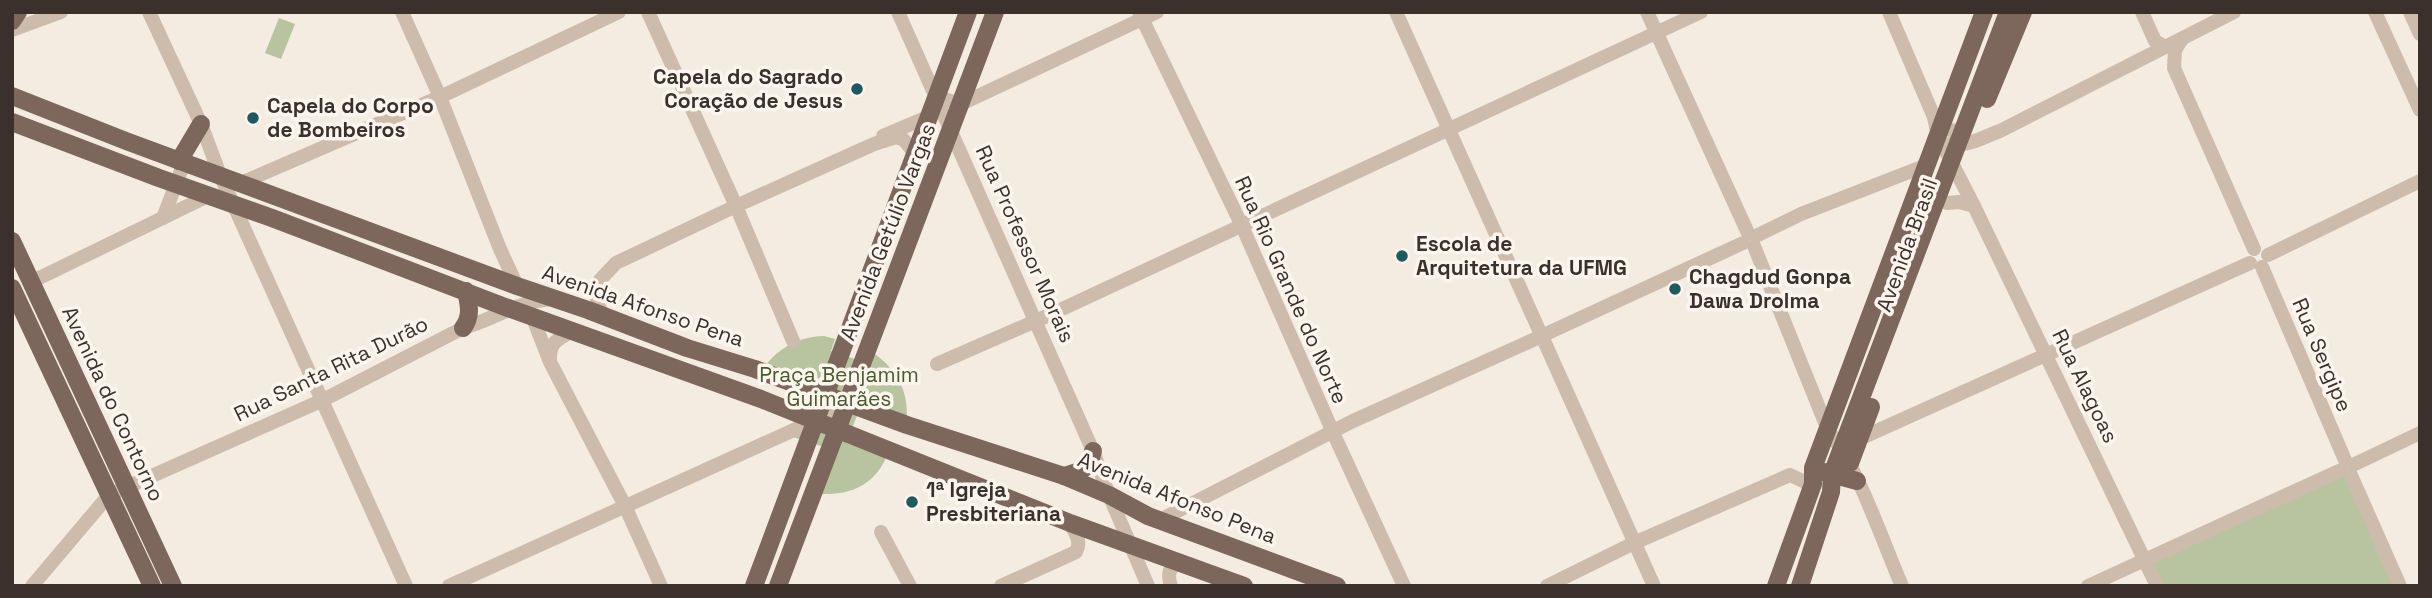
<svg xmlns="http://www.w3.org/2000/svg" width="2432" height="598" font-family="'Space Grotesk',sans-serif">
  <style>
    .green { fill: #b8c4a0 }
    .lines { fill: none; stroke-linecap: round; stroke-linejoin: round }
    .minor { stroke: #cdbbac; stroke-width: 14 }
    .major { stroke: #7d675c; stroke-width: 18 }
    .poi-dot { fill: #1f5a5e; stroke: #fbf5ee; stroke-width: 2.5 }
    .labels { text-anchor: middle; stroke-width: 7; stroke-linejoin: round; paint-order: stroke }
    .poi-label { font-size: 21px; font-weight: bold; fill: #3b302b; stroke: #fbf5ee; text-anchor: start }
    .street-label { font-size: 21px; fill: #3b302b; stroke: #fbf5ee }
    .park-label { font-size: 21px; fill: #4a5a2e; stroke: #fbf5ee }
  </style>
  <rect width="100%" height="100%" fill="#f4ebe1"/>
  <g class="green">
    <polygon points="279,18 295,24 281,59 265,53"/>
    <path d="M824,336L835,339L831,351L855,359L873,353C897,369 908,390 907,419L859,411L846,443L886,458C873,486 850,495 821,494L824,447L793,437L810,396L764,367C780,347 798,337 824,336Z"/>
    <polygon points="2344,473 2400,586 2157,586 2146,568 2156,556"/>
  </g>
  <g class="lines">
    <g class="minor">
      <polyline points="149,12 201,124 220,175 406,586"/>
      <polyline points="402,12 440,97 500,249 517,286"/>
      <polyline points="648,12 736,206 793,341"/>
      <polyline points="898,12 1093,451 1109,495 1148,586"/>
      <polyline points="1139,12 1242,226 1336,439 1404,586"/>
      <polyline points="1396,12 1539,330"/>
      <polyline points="1647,12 1748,233"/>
      <path d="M1889,12L1934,117C1942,129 1948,132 1962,130"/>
      <polyline points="2142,12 2155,41 2165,47"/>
      <polyline points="2375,12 2420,110"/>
      <polyline points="2410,12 2420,34"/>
      <polyline points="12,30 61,12"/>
      <polyline points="2182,39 2175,50 2174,68 2254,249"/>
      <polyline points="937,97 961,104 1157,12"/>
      <polyline points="1934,117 1938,136 1974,206 2157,586"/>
      <polyline points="883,136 930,116"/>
      <path d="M1952,143C1967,148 1985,136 2000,131L2234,12"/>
      <polyline points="241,183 440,97 619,12"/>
      <polyline points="1947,203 1959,202 1974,206"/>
      <polyline points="163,218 184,163"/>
      <polyline points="1756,236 1801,214 1927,165"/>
      <path d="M1754,246L1828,430C1861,474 1880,535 1902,586"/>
      <polyline points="2268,255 2420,181"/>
      <polyline points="2262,267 2345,460"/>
      <polyline points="31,282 210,195"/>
      <polyline points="532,316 550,362 625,506 661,586"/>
      <polyline points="602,316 596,295 600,280 616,263 736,206 874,144 896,137 904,140 916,155"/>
      <polyline points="1548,333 1743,243"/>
      <polyline points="1545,343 1654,586"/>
      <path d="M550,361C549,342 557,340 572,331"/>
      <polyline points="937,364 1047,316 1701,12"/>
      <polyline points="1859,439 2250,263"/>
      <polyline points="2355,464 2420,433"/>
      <polyline points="2350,473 2400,586"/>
      <polyline points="1160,520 1353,421 1535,339"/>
      <polyline points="881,532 910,586"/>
      <path d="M32,586L109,495L323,400L463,328C495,319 515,302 551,299"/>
      <polyline points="449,586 816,420 847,403"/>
      <path d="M1001,586L1076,552C1082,541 1075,533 1070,523"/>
      <path d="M1171,586C1167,574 1169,569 1178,561"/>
      <polyline points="1547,586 1634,543 1790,475 1805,482 1811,488"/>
      <polyline points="2088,586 2341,470"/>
    </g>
    <g class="major">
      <polyline points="12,21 18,12"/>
      <polyline points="12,96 126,141 517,286 588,310 687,348 755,369 907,425 1064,476 1109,495 1148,516 1337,586"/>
      <polyline points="1987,99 2023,12"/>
      <polyline points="12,122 159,178 272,218 508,308 761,399 1070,523 1244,586"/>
      <polyline points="179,161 201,124"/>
      <polyline points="12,241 173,586"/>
      <polyline points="12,288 152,586"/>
      <path d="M463,328C472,316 469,305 466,291"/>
      <polyline points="1850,463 1871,407"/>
      <polyline points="1824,472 1857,481"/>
      <path d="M1064,476C1081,471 1089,470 1093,451"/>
      <polyline points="754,586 968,12"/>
      <polyline points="778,586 995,12"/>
      <polyline points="1776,586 1813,484 1813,468 1984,12"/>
      <polyline points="1800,586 1831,492 1832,474 2008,12"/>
    </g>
  </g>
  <g class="poi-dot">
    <circle cx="857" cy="89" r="7"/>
    <circle cx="253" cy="118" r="7"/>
    <circle cx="1402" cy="256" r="7"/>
    <circle cx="1675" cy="289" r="7"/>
    <circle cx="912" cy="502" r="7"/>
  </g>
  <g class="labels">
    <g class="poi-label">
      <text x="843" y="84" text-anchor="end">Capela do Sagrado<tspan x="843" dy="24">Coração de Jesus</tspan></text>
      <text x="267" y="113">Capela do Corpo<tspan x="267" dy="24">de Bombeiros</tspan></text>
      <text x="1416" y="251">Escola de<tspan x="1416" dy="24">Arquitetura da UFMG</tspan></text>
      <text x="1689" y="284">Chagdud Gonpa<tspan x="1689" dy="24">Dawa Drolma</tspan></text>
      <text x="926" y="497">1ª Igreja<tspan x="926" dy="24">Presbiteriana</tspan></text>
    </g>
    <g class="street-label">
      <text transform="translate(888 232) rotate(-69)" y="7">Avenida Getúlio Vargas</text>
      <text transform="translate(1025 244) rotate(66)" y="7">Rua Professor Morais</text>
      <text transform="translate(1907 245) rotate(-70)" y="7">Avenida Brasil</text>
      <text transform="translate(1291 290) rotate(66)" y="7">Rua Rio Grande do Norte</text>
      <text transform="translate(643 306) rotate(19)" y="7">Avenida Afonso Pena</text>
      <text transform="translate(2322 355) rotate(67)" y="7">Rua Sergipe</text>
      <text transform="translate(331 369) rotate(-26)" y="7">Rua Santa Rita Durão</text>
      <text transform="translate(2085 386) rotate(64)" y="7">Rua Alagoas</text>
      <text transform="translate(113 404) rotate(65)" y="7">Avenida do Contorno</text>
      <text transform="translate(1177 498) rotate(22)" y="7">Avenida Afonso Pena</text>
    </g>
    <g class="park-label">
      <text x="839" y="382">Praça Benjamim<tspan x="839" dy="24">Guimarães</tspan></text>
    </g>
  </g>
  <rect width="2432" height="598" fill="none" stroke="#3b302b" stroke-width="28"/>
</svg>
